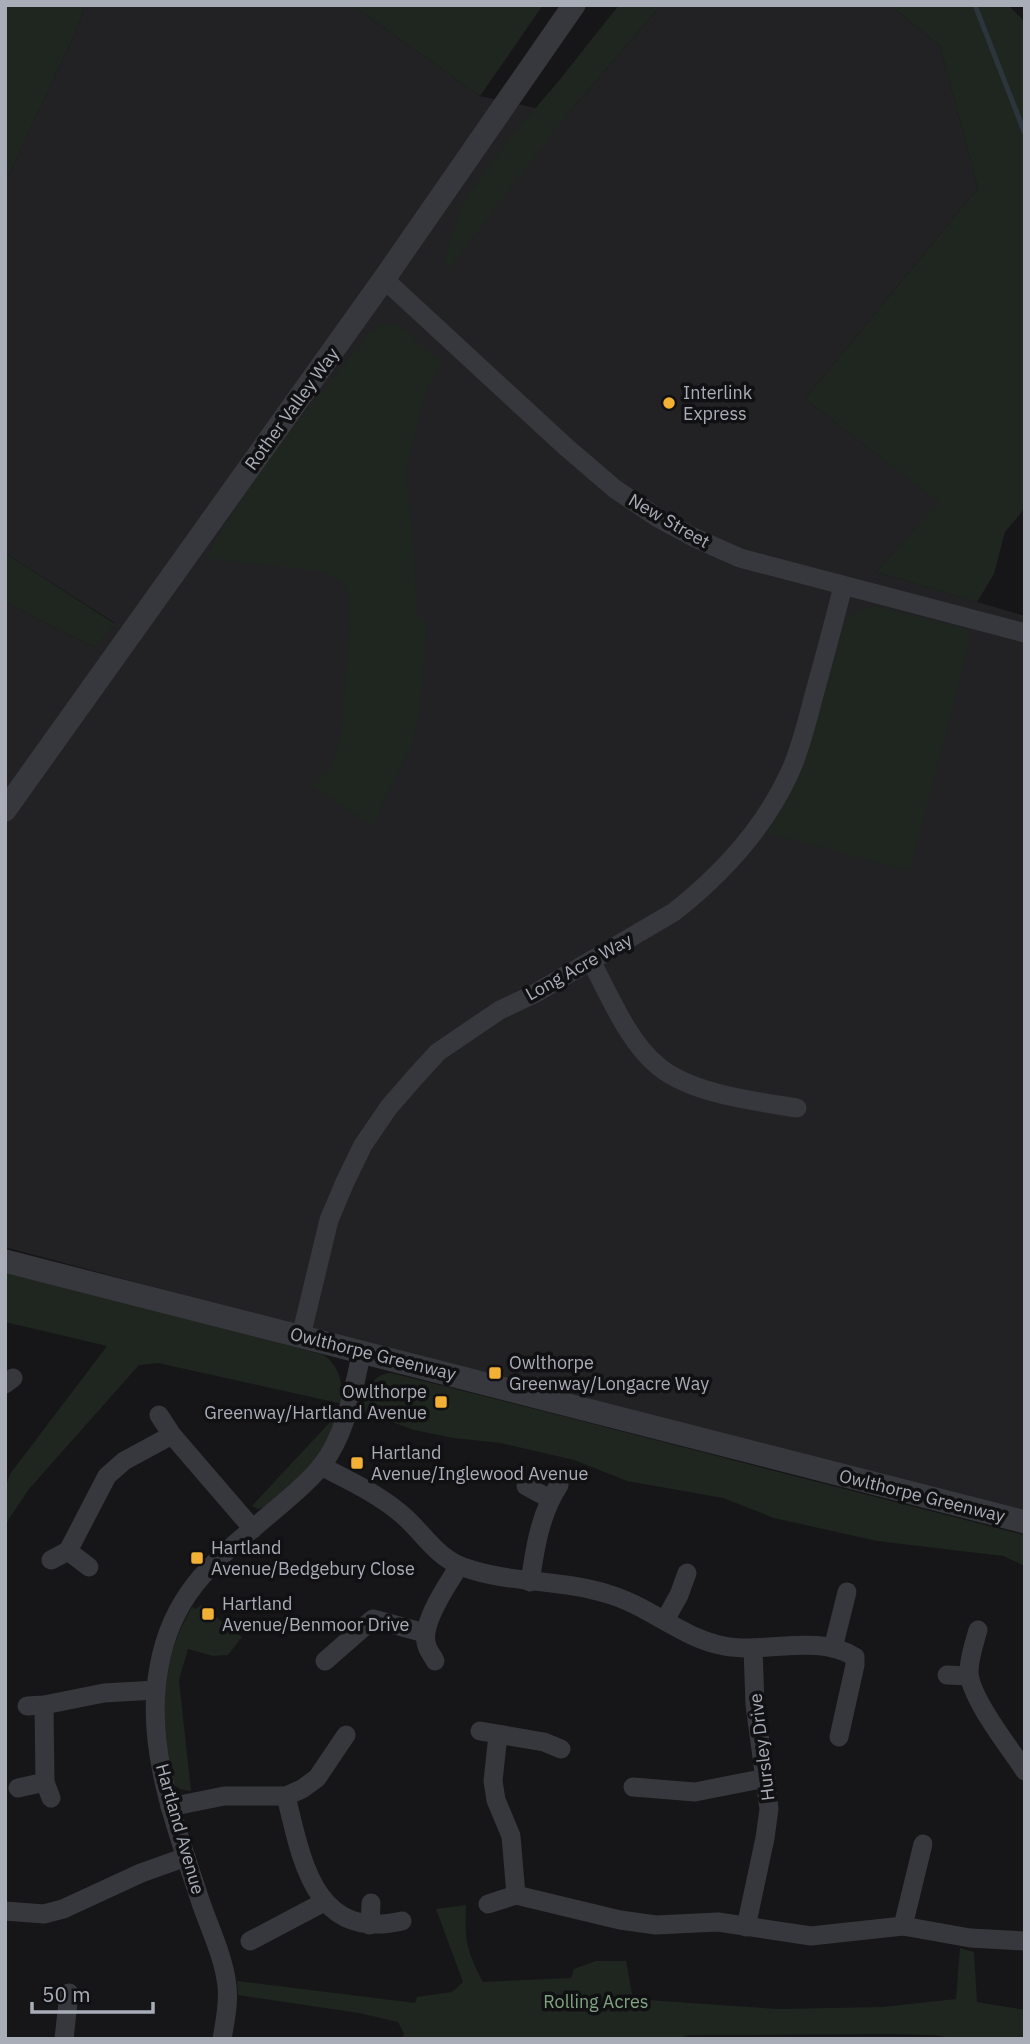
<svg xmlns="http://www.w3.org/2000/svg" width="1030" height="2044" font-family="'IBM Plex Sans',sans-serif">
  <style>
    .built { fill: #222225 }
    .green { fill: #1e261f }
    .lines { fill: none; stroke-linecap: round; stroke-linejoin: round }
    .stream { stroke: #2c353c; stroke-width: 5 }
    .minor { stroke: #37383d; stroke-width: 19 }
    .tertiary { stroke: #37383d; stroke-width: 23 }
    .poi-dot { fill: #f2b134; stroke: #111113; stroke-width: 2.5 }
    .labels { text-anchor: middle; stroke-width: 7; stroke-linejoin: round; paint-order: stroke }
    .poi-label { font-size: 18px; fill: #a8adb8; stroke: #111113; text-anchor: start }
    .street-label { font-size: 18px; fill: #a8adb8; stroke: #111113 }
    .park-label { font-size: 18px; fill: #7fa381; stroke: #111113 }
  </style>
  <rect width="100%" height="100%" fill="#161618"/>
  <polygon class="built" points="85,5 352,5 480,96 567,115 661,5 890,5 940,46 978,188 805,399 940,502 876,572 1025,616 1025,1511 261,1316 5,1247 5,601 60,631 95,647 115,623 5,553 5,183 75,33"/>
  <g class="green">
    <polygon points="5,5 85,5 75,33 5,183"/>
    <polygon points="352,5 543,5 480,96"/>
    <polygon points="619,5 661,5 567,115 449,269 444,260 462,205 504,145 557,83"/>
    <polygon points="890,5 1008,5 1025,22 1025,508 1005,532 994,574 977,602 876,572 939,502 805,399 978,188 940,46"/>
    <path d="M383,324L400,325L443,364L427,388L406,471L415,559L416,613L427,624L420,709L413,743L372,826L313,786L331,766L341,737L350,626L349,594L341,581L325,572L206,558C249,476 311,405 369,334Z"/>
    <polygon points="5,553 115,624 95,647 60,631 5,601"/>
    <path d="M876,606L968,629L970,641L910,871L766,833L790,793L808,753L839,632C847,615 858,609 876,606Z"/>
    <path d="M5,1272L166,1312L324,1355C341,1368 342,1384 343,1404L158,1363L139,1365L29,1489L7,1522L5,1530V1488L10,1474L107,1346L5,1322Z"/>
    <path d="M391,1373C603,1425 813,1482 1025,1535V1566L1003,1556L877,1541L774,1518L723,1498L627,1481L574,1460L500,1443L453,1438L414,1430L362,1411C367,1393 370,1374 391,1373Z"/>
    <polygon points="332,1420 335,1423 334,1429 310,1467 264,1507 258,1509 252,1506"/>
    <path d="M201,1605L242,1637L228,1655L213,1656L188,1649L179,1680L191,1791L180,1789L174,1785C161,1717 156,1670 192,1607L196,1609Z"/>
    <path d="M466,1905C465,1943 466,1949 483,1982L571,1978L574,1969L596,1961H626L633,1999L778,2009L882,2007L956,1999L960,1948L974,1952L977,2002L1025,2010V2039H959L934,2035L889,2034L690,2035L674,2039H402L404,2034L398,2022L359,2013L238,1995L237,1981L415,2003L417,1997L452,1992L463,1982L436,1909Z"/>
  </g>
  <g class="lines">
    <polyline class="stream" points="975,5 1025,134"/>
    <g class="minor">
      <polyline points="384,279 566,447 615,489 658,518 693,537 740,558 1025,633"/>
      <path d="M591,961C609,994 628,1042 658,1066C691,1094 755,1101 797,1108"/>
      <path d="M301,1336L329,1220L345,1182L363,1145L389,1107L416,1076L438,1052L500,1010L534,994L674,912C721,875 765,827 790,772C801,748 807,721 814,695C824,659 834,622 843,586"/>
      <polyline points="5,1384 13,1378"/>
      <polyline points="159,1415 172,1435 253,1529"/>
      <path d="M321,1466C348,1480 376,1493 399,1512C421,1529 435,1557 463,1567C510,1584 561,1579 608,1594C649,1606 682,1638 724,1646C766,1654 817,1633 855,1657V1665L839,1737"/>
      <polyline points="526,1486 550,1499"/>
      <polyline points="68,1551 89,1567"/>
      <polyline points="51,1560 68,1551 107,1476 124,1461 172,1435"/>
      <path d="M530,1582C535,1548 540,1514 559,1485"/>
      <polyline points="665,1620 679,1595 687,1573"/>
      <path d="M978,1630C974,1644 969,1658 969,1672C970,1698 1010,1748 1025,1771"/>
      <polyline points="833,1648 847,1592"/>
      <polyline points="325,1661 373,1619 425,1633"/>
      <path d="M435,1661C433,1656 428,1651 427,1646C419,1625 448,1584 459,1566"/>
      <polyline points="947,1675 969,1676"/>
      <polyline points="44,1705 45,1782 51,1798"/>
      <polyline points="27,1706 44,1705 104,1693 156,1690"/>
      <polyline points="480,1731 544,1742 561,1749"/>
      <polyline points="498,1735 493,1781 496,1800 511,1836 516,1895"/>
      <polyline points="633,1787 695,1792 766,1778"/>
      <polyline points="18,1788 45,1782"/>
      <path d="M286,1796C302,1861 314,1941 402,1921"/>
      <polyline points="170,1807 224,1796 286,1796 302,1789 317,1778 346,1735"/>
      <polyline points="488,1904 516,1895 620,1920 656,1925 718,1922 811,1936 903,1926 970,1938 1025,1941"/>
      <polyline points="5,1911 44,1914 63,1909 141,1873 186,1857"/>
      <polyline points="370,1925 371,1903"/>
      <polyline points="903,1926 923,1844"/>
      <polyline points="746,1927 765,1838 769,1809 755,1705 753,1648"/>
      <polyline points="250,1941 324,1902"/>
      <polyline points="64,2039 69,1993"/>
      <path d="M222,2039C225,2022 229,2003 227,1986C224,1957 209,1927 200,1900C176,1826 144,1746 159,1667C173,1588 220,1557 276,1509C292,1495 309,1482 322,1465C347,1432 353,1390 362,1351"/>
    </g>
    <g class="tertiary">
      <polyline points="5,810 384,279 574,5"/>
      <polyline points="5,1261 1025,1522"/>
    </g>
  </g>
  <g class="poi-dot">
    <circle cx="669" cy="403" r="7"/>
    <rect x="488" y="1366" width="14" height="14" rx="3.5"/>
    <rect x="434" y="1395" width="14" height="14" rx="3.5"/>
    <rect x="350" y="1456" width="14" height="14" rx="3.5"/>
    <rect x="190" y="1551" width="14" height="14" rx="3.5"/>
    <rect x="201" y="1607" width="14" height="14" rx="3.5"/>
  </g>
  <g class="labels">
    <g class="poi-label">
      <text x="683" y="399">Interlink<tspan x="683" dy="21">Express</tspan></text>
      <text x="509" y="1369">Owlthorpe<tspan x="509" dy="21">Greenway/Longacre Way</tspan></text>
      <text x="427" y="1398" text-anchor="end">Owlthorpe<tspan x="427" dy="21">Greenway/Hartland Avenue</tspan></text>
      <text x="371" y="1459">Hartland<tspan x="371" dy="21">Avenue/Inglewood Avenue</tspan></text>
      <text x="211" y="1554">Hartland<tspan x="211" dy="21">Avenue/Bedgebury Close</tspan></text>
      <text x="222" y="1610">Hartland<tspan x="222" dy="21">Avenue/Benmoor Drive</tspan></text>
    </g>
    <g class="street-label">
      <text transform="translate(292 409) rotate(-54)" y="6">Rother Valley Way</text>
      <text transform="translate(669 521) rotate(30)" y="6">New Street</text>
      <text transform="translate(579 967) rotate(-29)" y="6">Long Acre Way</text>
      <text transform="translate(373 1354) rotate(14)" y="6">Owlthorpe Greenway</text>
      <text transform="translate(922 1496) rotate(14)" y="6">Owlthorpe Greenway</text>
      <text transform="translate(762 1747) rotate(-97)" y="6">Hursley Drive</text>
      <text transform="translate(180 1829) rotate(74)" y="6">Hartland Avenue</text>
    </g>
    <g class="park-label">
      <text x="596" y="2008">Rolling Acres</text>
    </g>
  </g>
  <rect width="1030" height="2044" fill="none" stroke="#a8adb8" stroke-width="14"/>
  <path d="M32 2002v10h121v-10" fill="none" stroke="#a8adb8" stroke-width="3.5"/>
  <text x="42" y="2002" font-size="21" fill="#a8adb8" stroke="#111113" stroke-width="5" paint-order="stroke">50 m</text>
</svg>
